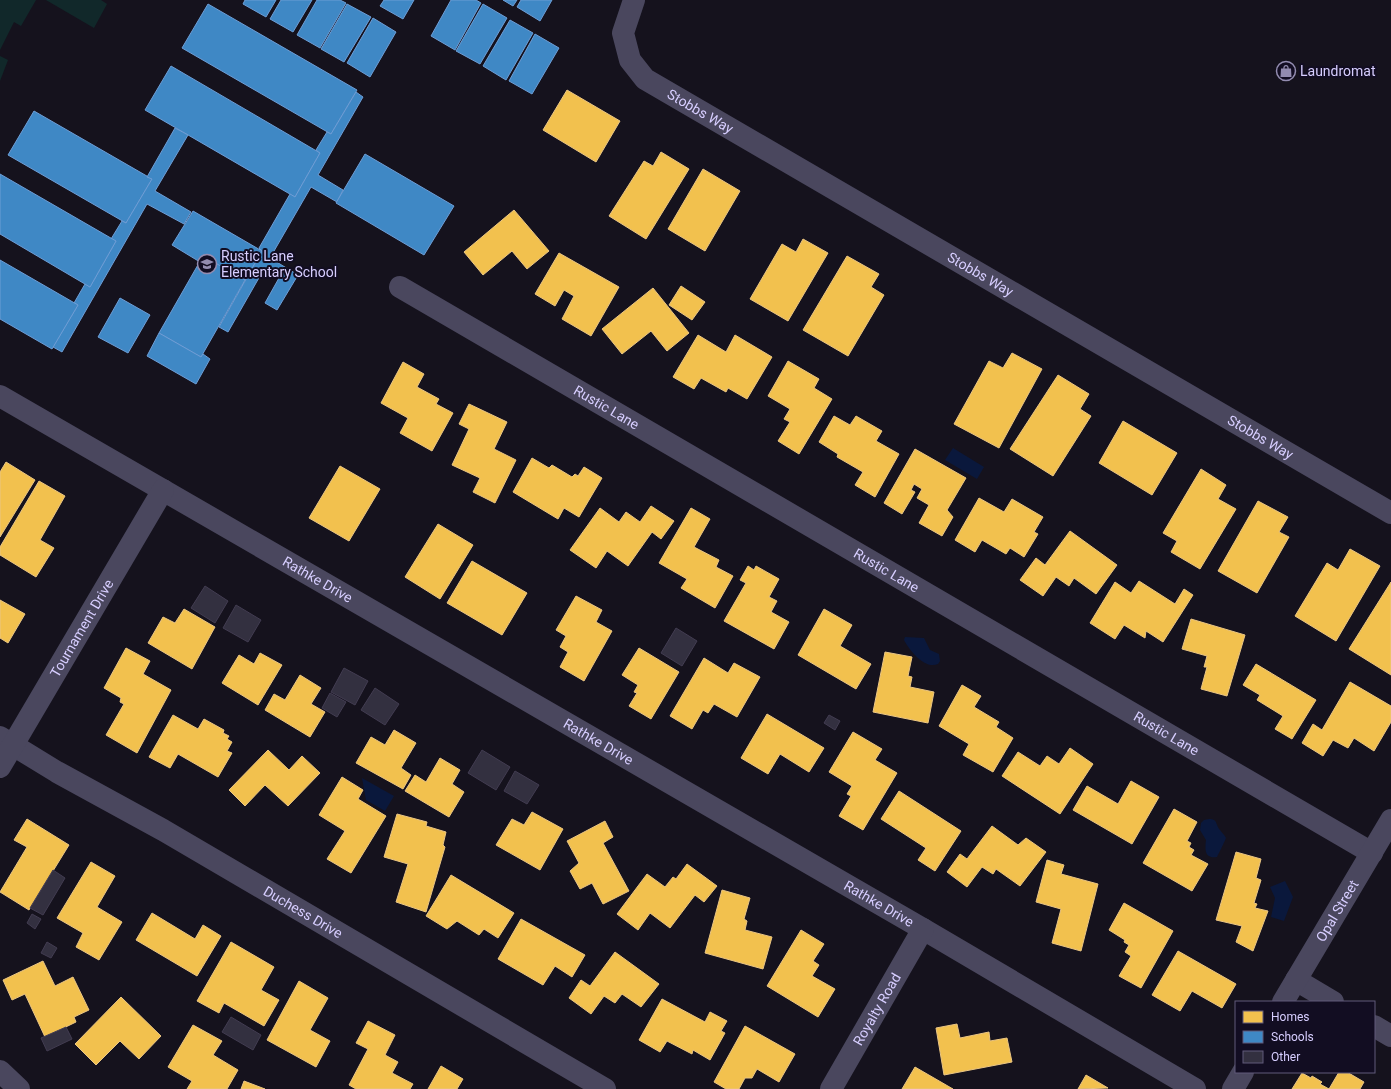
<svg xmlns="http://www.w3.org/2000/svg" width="1391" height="1089" font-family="Roboto,sans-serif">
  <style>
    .green { fill: #11282a }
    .water { fill: #0a183c }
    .homes { fill: #f2c14e; stroke: #eac583 }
    .schools { fill: #3f88c5; stroke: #6d9dd6 }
    .building { fill: #333040; stroke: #423c51 }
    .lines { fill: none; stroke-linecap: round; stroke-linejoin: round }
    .minor { stroke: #4a475e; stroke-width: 22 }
    .labels { text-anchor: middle; stroke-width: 4; stroke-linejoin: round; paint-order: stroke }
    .poi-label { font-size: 14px; fill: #d7ceff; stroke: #120d22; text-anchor: start }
    .street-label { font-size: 14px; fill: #d7ceff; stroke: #120d22 }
  </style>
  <rect width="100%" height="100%" fill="#15121d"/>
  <g class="green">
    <polygon points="0,0 36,0 21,26 14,22 0,50"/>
    <polygon points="46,0 101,0 107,4 94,28"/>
    <polygon points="0,56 8,60 0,81"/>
  </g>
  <g class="water">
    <polygon points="953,448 984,467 977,479 945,460"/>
    <path d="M905,637L924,638L930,650L939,654L940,661L938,664C925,670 909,650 904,640Z"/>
    <polygon points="362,778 394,796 385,811 366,800"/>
    <path d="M1209,819C1218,819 1215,824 1220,830C1222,833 1224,834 1226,838C1225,841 1218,855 1217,857C1204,859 1205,849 1206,840L1200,830L1201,823L1204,820Z"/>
    <polygon points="1285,881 1293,897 1284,921 1271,917 1275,898 1270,887"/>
  </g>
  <g class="homes">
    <polygon points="567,90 620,121 596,162 543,130"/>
    <polygon points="661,152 689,169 646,239 609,216 644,161 653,166"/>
    <polygon points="703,169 740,191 705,251 668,229"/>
    <polygon points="514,210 549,251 527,269 512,251 483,275 464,252"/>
    <polygon points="803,239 828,253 788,321 750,299 782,244 796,252"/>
    <polygon points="559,253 619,287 591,336 562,319 574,296 564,290 555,306 535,294"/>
    <polygon points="847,256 879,274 871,287 884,295 848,356 803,330"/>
    <polygon points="681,286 705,302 692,320 669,305"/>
    <polygon points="653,288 689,333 667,351 651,331 622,354 602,329"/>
    <polygon points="698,335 726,352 735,335 772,357 747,399 728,388 726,392 701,378 694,389 673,377"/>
    <polygon points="1012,353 1042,369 999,448 954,424 989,361 1003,368"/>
    <polygon points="788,361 819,379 814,388 832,399 799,454 778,441 790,422 784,419 790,409 768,396"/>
    <polygon points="403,362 424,374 417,387 439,399 436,404 453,413 432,451 400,433 408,418 381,403"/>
    <polygon points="1058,375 1089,394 1080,409 1091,416 1053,476 1010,449"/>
    <polygon points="469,404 507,422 494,449 516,460 495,503 473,492 480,478 452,465 469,429 459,424"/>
    <polygon points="834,416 850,425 856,416 882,431 876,441 899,454 875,497 855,485 863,472 837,457 838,454 819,442"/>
    <polygon points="1123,421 1177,453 1152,495 1099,463"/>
    <polygon points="915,449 966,478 947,510 953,517 942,536 919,523 929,505 917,498 922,489 914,484 911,490 915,492 902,514 884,503"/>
    <polygon points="532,458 549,468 552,465 572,477 575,474 578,476 584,467 602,478 579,517 564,508 558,519 513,492"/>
    <polygon points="6,462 35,480 0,537 0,472"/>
    <polygon points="340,466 380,489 349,541 309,518"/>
    <polygon points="1201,469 1226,485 1218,499 1236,509 1200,569 1171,552 1177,541 1163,533"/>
    <polygon points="39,481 65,496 40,540 54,548 36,577 0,555 0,547"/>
    <polygon points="979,498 1004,512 1012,499 1043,517 1034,532 1038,534 1024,557 1010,548 1006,554 982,540 975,552 955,540"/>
    <polygon points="1258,501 1288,517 1279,532 1289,537 1257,593 1218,571"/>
    <polygon points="651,506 674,521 661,539 652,532 628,566 607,551 596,568 570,550 600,508 619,522 626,512 640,522"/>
    <polygon points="691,508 710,519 694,547 719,560 716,567 733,576 715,608 681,588 687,579 659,563"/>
    <polygon points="438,524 473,545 440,599 405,577"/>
    <polygon points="1070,531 1117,565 1096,594 1074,578 1069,586 1056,577 1043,596 1020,580 1036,558 1045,565"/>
    <polygon points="1350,549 1380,566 1336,641 1295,616 1327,563 1338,570"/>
    <polygon points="472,561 527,593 502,635 447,603"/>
    <polygon points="748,566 754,570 756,566 779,579 769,597 777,601 771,612 789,622 774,649 724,621 746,583 740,580"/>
    <polygon points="1139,581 1175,604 1184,589 1193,595 1163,642 1146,631 1145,638 1124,625 1115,639 1090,623 1115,582 1131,593"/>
    <polygon points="1391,582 1391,675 1349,649"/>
    <polygon points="576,596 602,610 596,622 612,631 584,681 560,667 568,652 560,647 566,636 556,630"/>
    <polygon points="0,600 25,614 8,643 0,638"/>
    <polygon points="184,609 215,627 192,669 148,643 163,617 175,623"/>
    <polygon points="824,609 852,625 840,646 871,664 856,689 798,655"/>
    <polygon points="1191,619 1245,635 1227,696 1201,689 1207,667 1204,667 1207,656 1182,649"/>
    <polygon points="126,648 150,661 143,674 171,690 137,753 106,735 124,704 120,702 121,698 104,688"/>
    <polygon points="639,648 679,672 651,719 629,706 637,693 634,692 638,685 622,675"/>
    <polygon points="885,652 912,657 908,676 912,677 910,687 934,692 928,723 873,712"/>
    <polygon points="260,653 282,665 258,705 222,683 239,655 254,664"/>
    <polygon points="704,658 728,673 734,663 760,677 737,717 714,704 708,713 703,710 692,729 670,716"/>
    <polygon points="1256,664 1316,700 1292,739 1275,729 1283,716 1257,700 1260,695 1243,685"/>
    <polygon points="300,675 321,688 311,704 325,712 310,737 265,710 274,694 285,700"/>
    <polygon points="1350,682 1391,706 1391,722 1374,751 1354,738 1348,748 1333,740 1323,756 1302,743 1313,724 1322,730"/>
    <polygon points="962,685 981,696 974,707 999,722 996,727 1013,738 993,772 963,755 969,744 939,726"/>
    <polygon points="767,714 824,748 809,772 780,754 768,774 741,758"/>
    <polygon points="173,715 198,729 204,719 224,730 223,733 229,736 227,739 232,742 227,751 232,753 218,777 178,754 170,768 149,757"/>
    <polygon points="394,730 416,743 401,768 411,775 403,789 356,763 371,737 385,745"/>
    <polygon points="853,732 882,749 875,760 897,773 863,830 839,816 851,796 847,794 852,786 829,772"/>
    <polygon points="1070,748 1093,764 1060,814 1002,776 1018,752 1040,766 1047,756 1059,764"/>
    <polygon points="268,750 289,770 302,756 320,773 288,806 265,785 245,806 229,790"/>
    <polygon points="440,758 460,770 452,784 464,792 449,817 405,791 415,775 426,782"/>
    <polygon points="342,777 363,790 358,799 386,816 351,873 327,859 345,831 319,815"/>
    <polygon points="1131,781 1159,797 1132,844 1073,810 1087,786 1118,804"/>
    <polygon points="899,791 961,831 935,871 918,860 926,848 881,819"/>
    <polygon points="1174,809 1197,822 1187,841 1191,843 1189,847 1194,850 1191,855 1208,864 1192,891 1143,863"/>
    <polygon points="532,812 563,829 540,870 496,845 512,819 524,825"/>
    <polygon points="397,814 427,822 426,826 446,832 443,845 445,847 426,912 396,902 408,864 384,857"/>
    <polygon points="27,819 69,845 29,910 0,892 27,847 14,840"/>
    <polygon points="605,821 613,837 603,843 629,891 603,904 592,883 580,889 570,871 579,863 567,841"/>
    <polygon points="992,826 1018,845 1026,838 1046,852 1020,886 996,869 993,874 982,867 967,887 947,872 960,854 967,859"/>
    <polygon points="1236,852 1261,859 1256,878 1261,880 1254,903 1257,904 1255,908 1268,911 1253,951 1236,942 1242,926 1216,920"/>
    <polygon points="1047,860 1064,865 1061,874 1098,884 1081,951 1052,943 1061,909 1036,902"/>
    <polygon points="91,862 115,876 97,907 122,922 99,960 76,947 83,933 57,918"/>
    <polygon points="687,864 717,886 704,902 695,895 670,928 650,913 638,930 617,914 647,874 665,887 673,877 676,879"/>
    <polygon points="451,875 514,913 498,938 484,929 479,935 457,921 447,929 426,916"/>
    <polygon points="722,890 750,898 744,919 747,921 745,930 772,937 763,969 705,953"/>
    <polygon points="1124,903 1173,931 1141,988 1119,976 1131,956 1125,952 1129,945 1124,942 1125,940 1109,930"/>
    <polygon points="152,913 195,939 203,925 221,936 197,976 136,940"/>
    <polygon points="521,919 585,955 572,977 555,966 543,985 498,959"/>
    <polygon points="801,930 824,944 813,961 819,965 812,976 835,989 818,1017 767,986"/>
    <polygon points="231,942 274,967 261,990 279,1000 264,1026 224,1003 219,1013 197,1001"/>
    <polygon points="1178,951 1236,984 1222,1008 1192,991 1180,1011 1152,995"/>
    <polygon points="615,952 659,984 641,1007 622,994 615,1003 604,996 591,1014 569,998 581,980 590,986"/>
    <polygon points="43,961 55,986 73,977 89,1010 74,1017 76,1022 45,1037 25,994 12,1000 3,980"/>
    <polygon points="299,981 328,998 310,1030 330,1041 316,1067 267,1040"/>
    <polygon points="121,997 161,1036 139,1059 120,1041 96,1065 75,1044"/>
    <polygon points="662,999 705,1022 710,1012 727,1021 721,1031 725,1033 710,1060 693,1050 692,1054 667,1041 660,1052 639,1040"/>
    <polygon points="368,1021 395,1035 385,1055 398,1062 392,1073 413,1084 410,1089 356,1089 349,1085 368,1049 356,1043"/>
    <polygon points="957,1024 960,1038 989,1032 990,1041 1007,1038 1012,1062 944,1075 936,1028"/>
    <polygon points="193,1025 222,1041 213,1055 238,1070 227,1089 187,1089 192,1081 168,1067"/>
    <polygon points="745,1026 795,1054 779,1082 757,1069 752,1078 745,1078 739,1089 726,1089 714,1082"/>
    <polygon points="441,1066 463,1079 457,1089 428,1089"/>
    <polygon points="915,1067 953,1089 902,1089"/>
    <polygon points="1339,1072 1347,1072 1364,1082 1360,1089 1292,1089 1302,1073 1311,1078 1312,1076 1322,1082 1320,1084 1329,1089"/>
    <polygon points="1086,1075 1108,1088 1078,1089"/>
    <polygon points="244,1081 265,1089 241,1089"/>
  </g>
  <g class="schools">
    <polygon points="245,0 276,0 266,17 243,4"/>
    <polygon points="281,0 312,0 293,32 270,19"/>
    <polygon points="317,0 340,0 346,3 320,48 297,35"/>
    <polygon points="384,0 414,0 403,19 380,6"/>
    <polygon points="451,0 476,0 481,3 455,50 431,36"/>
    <polygon points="503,0 517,0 513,6"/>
    <polygon points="521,0 552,0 540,21 517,7"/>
    <polygon points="208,4 357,90 331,134 182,48"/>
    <polygon points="347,4 371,17 344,62 321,49"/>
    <polygon points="483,4 507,18 480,64 456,51"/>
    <polygon points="373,18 396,32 370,77 347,63"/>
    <polygon points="510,20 533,33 506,80 483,66"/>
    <polygon points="535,34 559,48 532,94 509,81"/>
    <polygon points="171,66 320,153 295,197 145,110"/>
    <polygon points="356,92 363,97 318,175 343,190 337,202 311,187 270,258 298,275 277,310 265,303 279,278 264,269 228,332 219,327 262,251 259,248 290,194 295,197 320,153 316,150 327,132 331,134"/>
    <polygon points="34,111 152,179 126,223 8,155"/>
    <polygon points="175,128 188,135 155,191 191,212 184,224 147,204 62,352 53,347 78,305 74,303 85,284 90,287 116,241 111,239 122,221 126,223 152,179 147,177"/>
    <polygon points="365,154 454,206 424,255 336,203"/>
    <polygon points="0,174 116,241 90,287 0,234"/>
    <polygon points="193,211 262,251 245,280 203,256 200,262 172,245"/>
    <polygon points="203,256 245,280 201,357 159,333"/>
    <polygon points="0,260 78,305 52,349 0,319"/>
    <polygon points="120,298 150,315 128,353 98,337"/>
    <polygon points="159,333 201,357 203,354 210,359 196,384 147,356"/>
  </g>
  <g class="building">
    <polygon points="205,586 228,601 215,623 191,608"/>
    <polygon points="236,605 261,620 248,642 223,628"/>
    <polygon points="676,628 697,641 682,666 661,653"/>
    <polygon points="344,668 368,681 355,705 331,692"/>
    <polygon points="375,688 399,704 385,725 361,710"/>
    <polygon points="330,693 346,702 337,717 322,708"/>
    <polygon points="829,715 840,721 835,730 824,723"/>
    <polygon points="482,750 510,767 496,790 468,773"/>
    <polygon points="515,771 539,785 527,804 504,791"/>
    <polygon points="53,870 65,878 43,915 30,908"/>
    <polygon points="32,914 41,919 35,929 27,923"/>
    <polygon points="47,942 57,948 51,958 41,953"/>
    <polygon points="231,1017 261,1035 253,1050 222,1032"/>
    <polygon points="66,1027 72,1039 47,1051 41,1038"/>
  </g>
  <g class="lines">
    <g class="minor">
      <path id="s1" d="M634,0L623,33L630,60L645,79L1391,513"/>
      <path id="s2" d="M400,287L1372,853"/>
      <path id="s3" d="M0,396L923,929L1195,1089"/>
      <path id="s4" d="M0,737L57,772L163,830L605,1089"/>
      <path id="s5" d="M0,767L163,490"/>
      <polyline points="1296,980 1333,1002"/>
      <path id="s6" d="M1283,1002L1391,820"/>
      <polyline points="1374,1026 1391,1036"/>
      <polyline points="0,1071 19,1089"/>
      <path id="s7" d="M831,1089L923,929"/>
      <polyline points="1233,1089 1243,1072"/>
    </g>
  </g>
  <defs>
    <g id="shop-ring" transform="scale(1)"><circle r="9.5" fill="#120d22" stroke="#938cb0" stroke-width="1.5"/><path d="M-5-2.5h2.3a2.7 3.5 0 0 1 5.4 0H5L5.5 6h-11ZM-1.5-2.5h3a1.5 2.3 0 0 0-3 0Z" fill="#938cb0"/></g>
    <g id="school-ring" transform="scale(1)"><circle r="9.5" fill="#120d22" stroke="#938cb0" stroke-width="1.5"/><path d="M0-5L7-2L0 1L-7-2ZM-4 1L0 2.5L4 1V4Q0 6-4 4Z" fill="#938cb0"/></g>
  </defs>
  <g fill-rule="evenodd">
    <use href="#shop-ring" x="1286" y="71"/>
    <use href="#school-ring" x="207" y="264"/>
  </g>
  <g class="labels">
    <g class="poi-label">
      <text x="1300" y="76">Laundromat</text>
      <text x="221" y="261">Rustic Lane<tspan x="221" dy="16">Elementary School</tspan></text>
    </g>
    <g class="street-label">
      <text dy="5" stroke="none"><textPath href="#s1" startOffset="151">Stobbs Way</textPath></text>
      <text dy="5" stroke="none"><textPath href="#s1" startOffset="475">Stobbs Way</textPath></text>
      <text dy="5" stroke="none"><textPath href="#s2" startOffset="239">Rustic Lane</textPath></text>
      <text dy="5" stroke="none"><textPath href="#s1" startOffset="799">Stobbs Way</textPath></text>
      <text dy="5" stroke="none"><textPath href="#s2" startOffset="563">Rustic Lane</textPath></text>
      <text dy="5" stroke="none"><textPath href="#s3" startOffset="367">Rathke Drive</textPath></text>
      <text dy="5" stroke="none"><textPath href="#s5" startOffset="161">Tournament Drive</textPath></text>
      <text dy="5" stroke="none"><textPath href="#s2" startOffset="887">Rustic Lane</textPath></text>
      <text dy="5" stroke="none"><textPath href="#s3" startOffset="691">Rathke Drive</textPath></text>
      <text dy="5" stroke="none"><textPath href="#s3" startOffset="1015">Rathke Drive</textPath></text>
      <text dy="5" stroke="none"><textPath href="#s6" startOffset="106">Opal Street</textPath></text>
      <text dy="5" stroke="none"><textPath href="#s4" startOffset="350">Duchess Drive</textPath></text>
      <text dy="5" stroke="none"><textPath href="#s7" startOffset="92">Royalty Road</textPath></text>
    </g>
  </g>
  <rect x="1235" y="1001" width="140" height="72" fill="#120d22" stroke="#615a7a"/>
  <rect x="1243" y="1011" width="20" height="12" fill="#f2c14e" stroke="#615a7a"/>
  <text x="1271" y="1021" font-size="12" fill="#d7ceff">Homes</text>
  <rect x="1243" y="1031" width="20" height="12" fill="#3f88c5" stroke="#615a7a"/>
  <text x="1271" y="1041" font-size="12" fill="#d7ceff">Schools</text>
  <rect x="1243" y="1051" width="20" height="12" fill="#333040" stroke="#615a7a"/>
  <text x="1271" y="1061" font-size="12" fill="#d7ceff">Other</text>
</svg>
